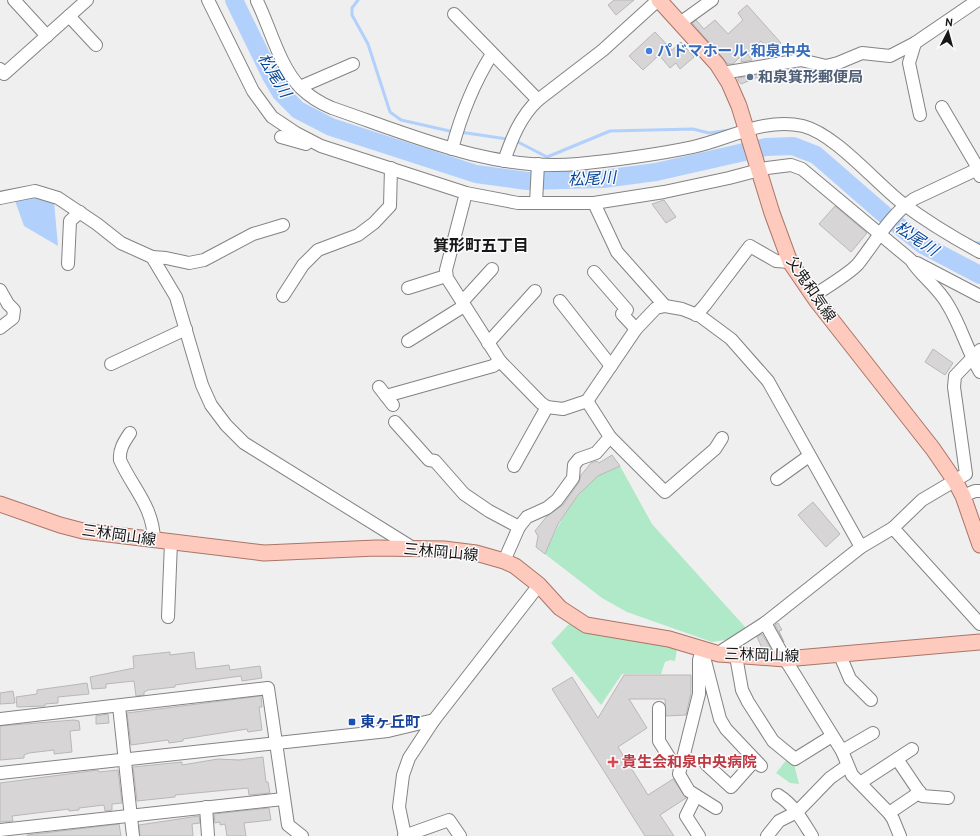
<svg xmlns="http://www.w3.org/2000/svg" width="980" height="836" font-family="Cabin,'Noto Sans JP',sans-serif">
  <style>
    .green { fill: #b0e9c8 }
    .water { fill: #b2d0fc }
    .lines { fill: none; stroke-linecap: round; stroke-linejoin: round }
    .stream { stroke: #b2d0fc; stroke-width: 3 }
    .river { stroke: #b2d0fc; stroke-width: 18 }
    .building { fill: #d7d5d5; stroke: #b9b8b7 }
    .minor-casing { stroke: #838384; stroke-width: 14 }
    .major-casing { stroke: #ab7566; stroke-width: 17 }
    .minor { stroke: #fff; stroke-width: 12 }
    .major { stroke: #fdcabd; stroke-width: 15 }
    .shop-dot { fill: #3f7fe0; stroke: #fcfcfe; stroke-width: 1.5 }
    .service-dot { fill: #5c6f8a; stroke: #fcfcfe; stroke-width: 1.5 }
    .transit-dot { fill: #1a4fb4; stroke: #fcfcfe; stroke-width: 1.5 }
    .health-dot { fill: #e0444e; stroke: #fcfcfe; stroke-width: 1.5 }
    .labels { text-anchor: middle; stroke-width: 3; stroke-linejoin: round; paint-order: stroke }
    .shop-label { font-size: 15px; font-weight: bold; fill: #366cbe; stroke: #fcfcfe; text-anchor: start }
    .service-label { font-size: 15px; font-weight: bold; fill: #4e5e75; stroke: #fcfcfe; text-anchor: start }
    .street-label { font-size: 15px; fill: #171717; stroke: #fcfcfe }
    .transit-label { font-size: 15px; font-weight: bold; fill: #164399; stroke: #fcfcfe; text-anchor: start }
    .health-label { font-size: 15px; font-weight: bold; fill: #be3a42; stroke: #fcfcfe; text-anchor: start }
    .water-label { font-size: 16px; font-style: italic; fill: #064598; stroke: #fcfcfe }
    .neighbourhood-label { font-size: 16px; font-weight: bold; fill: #171717; stroke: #fcfcfe }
  </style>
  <rect width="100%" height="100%" fill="#efeff0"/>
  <g class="green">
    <path d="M620,466L652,524L746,628L731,639L712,642L627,612L602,598L545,554C557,526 572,497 597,477C604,472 613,469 620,466Z"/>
    <path d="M569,624C599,640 643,639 677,649L675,661L670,660L665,662L661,674H622L601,705L551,643Z"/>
    <polygon points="788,758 794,764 799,784 790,783 776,773"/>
  </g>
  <polygon class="water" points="25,197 39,197 54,202 58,246 24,226 14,198"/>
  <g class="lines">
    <g class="stream">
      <polyline points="358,0 352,8 352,15 368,44 390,112 401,120 454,132"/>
      <polyline points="460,132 507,139"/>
      <polyline points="516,141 547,157 610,131 693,129 709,133 730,130"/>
      <polyline points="972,243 980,243"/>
    </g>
    <polyline class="river" points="234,0 271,76 281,93 298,110 331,127 476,174 527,181 603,179 656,172 766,147 793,146 816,155 885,215 923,245 980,275"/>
  </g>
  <g class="building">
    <polygon points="614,0 634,0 616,15 608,5"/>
    <polygon points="747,5 781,43 771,52 761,41 747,53 752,60 741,62 742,55 733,64 728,64 692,23 696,20 704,29 715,20 728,34 743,20 738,13"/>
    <polygon points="655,32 672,50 681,42 694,57 680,69 676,63 670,68 659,55 643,70 629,56"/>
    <polygon points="768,73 741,84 738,80 738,78"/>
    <polygon points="664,200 676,217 666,223 652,204"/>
    <polygon points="835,206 867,233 851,252 819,224"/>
    <polygon points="933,349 953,363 945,375 925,362"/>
    <polygon points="612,455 620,466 598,476 578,495 558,524 545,554 536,547 538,536 535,531 547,516 563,505 579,482 581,475 591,463 597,461 599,463"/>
    <polygon points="813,502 840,534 826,547 798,515"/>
    <polygon points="778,623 782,630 779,631 784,642 775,625"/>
    <polygon points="762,634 771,649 762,648 757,637"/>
    <polygon points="170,652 170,655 194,652 196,669 229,665 230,670 260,666 262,678 242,681 241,676 175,685 175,687 148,690 144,692 144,695 136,696 134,681 106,684 106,688 92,689 90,677 134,668 133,656"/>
    <polygon points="624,675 691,675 691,693 686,715 666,716 665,699 629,699 647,728 618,747 648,795 673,779 686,798 660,815 674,836 645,836 552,689 572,677 598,718"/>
    <polygon points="87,683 89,694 58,697 58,703 45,704 45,706 17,707 16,697 37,694 37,690"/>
    <polygon points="13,691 15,703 0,704 0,693"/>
    <polygon points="261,696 262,707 259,707 262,730 248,732 247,729 183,739 183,741 169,743 168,740 131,745 127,713"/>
    <polygon points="108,714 109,723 96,724 96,716"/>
    <polygon points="74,720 79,721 80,730 70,731 72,752 54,754 54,750 29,753 24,755 24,758 0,760 0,726"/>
    <polygon points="263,757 266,782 268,782 270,793 249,795 248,788 175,795 175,797 137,801 133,767 182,762 182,765 218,759 239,760"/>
    <polygon points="98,770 99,772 118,770 122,803 112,804 112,810 105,811 104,805 79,808 79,810 69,811 69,809 12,816 13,821 0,822 0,783"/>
    <polygon points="269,808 271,820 244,823 246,836 227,836 225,824 220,825 220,822 215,823 214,814"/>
    <polygon points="199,816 200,823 192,824 193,836 140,836 139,825"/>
    <polygon points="119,824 121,836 27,836 27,835"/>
  </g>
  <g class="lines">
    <g class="minor-casing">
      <g id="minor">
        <polyline points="14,0 47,36"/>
        <path d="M208,0L253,91L272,117L296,133L321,146L466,193L518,203H594L664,192L729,178L767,168L791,165L802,169L911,260C921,276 938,287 948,305C961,326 967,350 980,372"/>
        <path d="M257,1C270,27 280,68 301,88C310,97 320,103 332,108C411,135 493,172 578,164C616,160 655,155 693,147C730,139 764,117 803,126C835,134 875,182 902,203C926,221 954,238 980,252"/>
        <polyline points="454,14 538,100 603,50 658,0"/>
        <polyline points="69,16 96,45"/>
        <polyline points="680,23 712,0"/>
        <polyline points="915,43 909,63 920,115"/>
        <polyline points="0,69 4,74 87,0"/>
        <polyline points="722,73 801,60 826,66 838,63 862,53 890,56 915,43 978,0"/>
        <polyline points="300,87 353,64"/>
        <polyline points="942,107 975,163 980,176"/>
        <polyline points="281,137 306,144"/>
        <path d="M452,149C461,115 473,84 492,54"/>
        <path d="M504,161C512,138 520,117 538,100"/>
        <polyline points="466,193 446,270 447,278 500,361 541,403 547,407 563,409 587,401 636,329 656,308 665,306 682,309 700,316 731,339 768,381 861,547"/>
        <polyline points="0,198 35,191 58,198 97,224 121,243 152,257 176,297 202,385 211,405 226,425 244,443 413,548"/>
        <polyline points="536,203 538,164"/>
        <polyline points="594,203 617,252 665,306"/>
        <polyline points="152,257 166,258 189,263 204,260 253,234 283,225"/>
        <polyline points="917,263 980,296"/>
        <polyline points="68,264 70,221 80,212"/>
        <polyline points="594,272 627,310 622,314 636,329"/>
        <polyline points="408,288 446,276"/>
        <polyline points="0,290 8,304 14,310 13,318 0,328"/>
        <polyline points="283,296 303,265 318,250 358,235 374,223 390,206 391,168"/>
        <path d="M813,296C824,289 850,273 858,264C876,241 890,215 914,199L980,168"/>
        <polyline points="560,301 611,366"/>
        <polyline points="462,302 492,269"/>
        <polyline points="696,315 705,305 750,246 776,261 790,262"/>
        <polyline points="408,341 464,306"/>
        <polyline points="488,343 535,291"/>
        <polyline points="980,350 955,376 954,387 966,474 922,500 893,528 980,624"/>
        <polyline points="111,364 186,329"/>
        <polyline points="379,387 393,405"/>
        <polyline points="386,396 493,366 500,361"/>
        <polyline points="395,422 429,460 435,461 464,494 489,511 519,527"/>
        <path d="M130,433C124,442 119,449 120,460C133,489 153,506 154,540"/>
        <polyline points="610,437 665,492 715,449 722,438"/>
        <polyline points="514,466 547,407"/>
        <polyline points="777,479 809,456"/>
        <polyline points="963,496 975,491 980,491"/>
        <polyline points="504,561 519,527 527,517 547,508 557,500 573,478 574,465 579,459 596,453 610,437 587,401"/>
        <polyline points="168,617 171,542"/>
        <polyline points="765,623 785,659 842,751 852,775 889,813 893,819 900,836"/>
        <polyline points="702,650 699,660 699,694 679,774 689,791 716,808"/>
        <polyline points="839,653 850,679 871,700"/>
        <polyline points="719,654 723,650 765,623 861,547 893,528"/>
        <polyline points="736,656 742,690 748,702 773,741 795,759 832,736"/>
        <polyline points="704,657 720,719 726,729 761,766"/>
        <polyline points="119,706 133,836"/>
        <polyline points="659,708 659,741 672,762 680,765"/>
        <polyline points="0,719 268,688 288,825 302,836"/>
        <polyline points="842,751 873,733"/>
        <polyline points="897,759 922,796 948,798"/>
        <polyline points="706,764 731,787 755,760"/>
        <polyline points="0,773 388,731 434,720"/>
        <polyline points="860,783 912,749"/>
        <path d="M778,795C794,805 802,820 812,836"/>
        <polyline points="696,796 686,816 699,836"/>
        <polyline points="206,807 208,836"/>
        <polyline points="889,813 920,792"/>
        <polyline points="0,830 283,799"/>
        <polyline points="404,836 449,820 460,836"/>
        <polyline points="405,836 399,807 403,775 409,758 434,720 539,585"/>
        <polyline points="767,836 779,821 797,812 830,778 847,766"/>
      </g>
    </g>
    <g class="major-casing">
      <g id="major">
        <polyline points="659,0 717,64 729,83 739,106 772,213 790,262 816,300 933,449 955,481 963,496 980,545"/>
        <polyline points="0,504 60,525 83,531 264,553 376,548 444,549 476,553 504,561 515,566 539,585 560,608 586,625 669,639 719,654 785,659 980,642"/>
      </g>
    </g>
    <use href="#minor" class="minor"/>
    <use href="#major" class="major"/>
  </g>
  <circle class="shop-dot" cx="649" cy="51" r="4"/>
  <circle class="service-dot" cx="750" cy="77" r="4"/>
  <rect class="transit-dot" x="348" y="718" width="8" height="8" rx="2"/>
  <path class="health-dot" d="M611 756h4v4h4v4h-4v4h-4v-4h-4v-4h4z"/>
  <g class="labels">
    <g class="shop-label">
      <text x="657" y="56">パドマホール 和泉中央</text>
    </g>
    <g class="service-label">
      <text x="758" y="82">和泉箕形郵便局</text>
    </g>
    <g class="street-label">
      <text transform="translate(811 289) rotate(56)" y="5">父鬼和気線</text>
      <text transform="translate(119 535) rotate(8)" y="5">三林岡山線</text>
      <text transform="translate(441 552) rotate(5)" y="5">三林岡山線</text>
      <text transform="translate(762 655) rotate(2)" y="5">三林岡山線</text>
    </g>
    <g class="transit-label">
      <text x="360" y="727">東ヶ丘町</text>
    </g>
    <g class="health-label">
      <text x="622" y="767">貴生会和泉中央病院</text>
    </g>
    <g class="water-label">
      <text transform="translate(275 75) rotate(59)" y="6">松尾川</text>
      <text transform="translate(592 178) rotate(-3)" y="6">松尾川</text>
      <text transform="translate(917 238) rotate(34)" y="6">松尾川</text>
    </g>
    <g class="neighbourhood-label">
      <text x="481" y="251">箕形町五丁目</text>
    </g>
  </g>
  <g transform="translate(948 32) rotate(6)" stroke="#fcfcfe" stroke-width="3" paint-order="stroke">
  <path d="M0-3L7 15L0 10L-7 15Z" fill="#171717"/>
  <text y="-6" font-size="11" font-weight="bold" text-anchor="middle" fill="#171717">N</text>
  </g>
</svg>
